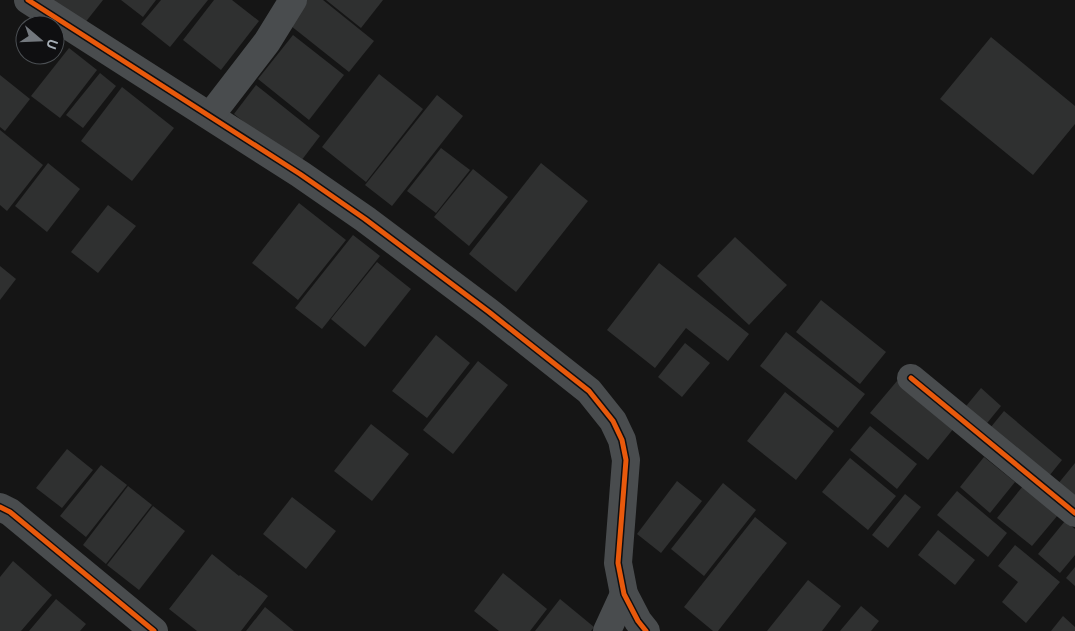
<svg xmlns="http://www.w3.org/2000/svg" width="1075" height="631" font-family="Ubuntu,sans-serif">
  <style>
    .building { fill: #2f3030 }
    .lines { fill: none; stroke-linecap: round; stroke-linejoin: round }
    .street { stroke: #494c4e; stroke-width: 28 }
    .cycleway-casing { stroke: #0f0f11; stroke-width: 8 }
    .cycleway { stroke: #e8590c; stroke-width: 5 }
  </style>
  <rect width="100%" height="100%" fill="#151515"/>
  <g class="building">
    <polygon points="53,0 103,0 84,24"/>
    <polygon points="121,0 156,0 143,17"/>
    <polygon points="161,0 208,0 170,47 141,24"/>
    <polygon points="214,0 232,0 259,21 221,70 183,40"/>
    <polygon points="303,0 323,0 374,41 349,72 286,22"/>
    <polygon points="326,0 383,0 361,28"/>
    <polygon points="293,35 344,75 309,120 258,79"/>
    <polygon points="991,37 1075,106 1075,124 1033,175 940,99"/>
    <polygon points="69,48 97,70 60,118 31,96"/>
    <polygon points="100,73 116,86 83,128 66,115"/>
    <polygon points="379,74 423,109 366,182 322,147"/>
    <polygon points="0,75 30,99 5,131 0,127"/>
    <polygon points="256,85 320,136 298,165 234,114"/>
    <polygon points="122,87 174,128 132,181 81,141"/>
    <polygon points="437,95 463,116 392,206 365,185"/>
    <polygon points="0,130 43,165 7,211 0,205"/>
    <polygon points="441,148 470,170 436,213 407,191"/>
    <polygon points="48,163 80,189 47,232 15,206"/>
    <polygon points="541,163 588,201 516,292 469,254"/>
    <polygon points="473,169 508,197 469,246 434,217"/>
    <polygon points="299,203 346,240 298,300 252,263"/>
    <polygon points="108,205 136,226 98,273 71,252"/>
    <polygon points="353,235 380,256 322,329 295,308"/>
    <polygon points="735,237 787,285 749,325 697,276"/>
    <polygon points="377,262 411,289 365,347 331,319"/>
    <polygon points="659,263 749,334 728,361 686,328 655,368 607,330"/>
    <polygon points="0,266 16,279 0,300"/>
    <polygon points="821,300 886,352 860,384 796,332"/>
    <polygon points="786,332 865,394 838,428 760,366"/>
    <polygon points="436,335 470,363 427,418 392,391"/>
    <polygon points="685,343 710,363 682,397 658,377"/>
    <polygon points="478,361 508,385 453,454 423,430"/>
    <polygon points="897,381 954,428 928,460 870,413"/>
    <polygon points="981,388 1001,406 983,428 962,411"/>
    <polygon points="785,392 834,431 796,480 747,441"/>
    <polygon points="1004,411 1062,460 1045,481 986,433"/>
    <polygon points="371,424 409,454 372,501 334,471"/>
    <polygon points="870,426 917,464 897,489 850,450"/>
    <polygon points="67,449 93,470 62,508 36,488"/>
    <polygon points="984,457 1015,482 990,513 960,487"/>
    <polygon points="850,458 896,496 868,530 822,492"/>
    <polygon points="1075,463 1075,509 1053,490"/>
    <polygon points="101,465 127,485 86,537 60,516"/>
    <polygon points="677,481 702,501 661,553 637,534"/>
    <polygon points="723,483 756,510 704,576 671,549"/>
    <polygon points="128,486 152,505 106,564 83,545"/>
    <polygon points="1023,486 1058,515 1032,546 997,518"/>
    <polygon points="957,491 1007,533 988,557 937,515"/>
    <polygon points="905,494 921,507 888,548 872,535"/>
    <polygon points="292,497 336,531 306,569 263,534"/>
    <polygon points="153,506 185,531 139,590 107,565"/>
    <polygon points="755,517 787,543 718,631 713,631 684,607"/>
    <polygon points="1065,521 1075,529 1075,555 1060,573 1038,554"/>
    <polygon points="938,530 975,560 955,585 918,555"/>
    <polygon points="1015,545 1060,582 1026,623 1002,602 1018,582 998,566"/>
    <polygon points="212,554 239,576 240,575 268,596 241,631 197,631 169,609"/>
    <polygon points="13,561 52,595 21,631 0,631 0,577"/>
    <polygon points="1075,567 1075,586 1066,578"/>
    <polygon points="503,573 547,609 530,631 499,631 474,611"/>
    <polygon points="808,580 841,606 822,631 767,631"/>
    <polygon points="56,599 86,624 80,631 29,631"/>
    <polygon points="560,599 594,627 591,631 535,631"/>
    <polygon points="861,606 879,621 871,631 840,631"/>
    <polygon points="265,607 294,631 246,631"/>
    <polygon points="1063,616 1075,627 1075,631 1051,631"/>
  </g>
  <g class="lines">
    <g class="street">
      <polyline points="28,0 300,174 365,219 489,312 589,391 613,421 622,440 626,460 618,563 624,594 638,621 646,631"/>
      <polyline points="210,116 267,42 293,0"/>
      <polyline points="911,378 1075,513"/>
      <polyline points="0,507 10,512 154,631"/>
      <polyline points="607,631 624,594"/>
    </g>
    <g class="cycleway-casing">
      <g id="cycleway">
        <polyline points="28,0 300,174 365,219 489,312 589,391 613,421 622,440 626,460 618,563 624,594 638,621 646,631"/>
        <polyline points="911,378 1075,513"/>
        <polyline points="0,507 10,512 154,631"/>
      </g>
    </g>
    <use href="#cycleway" class="cycleway"/>
  </g>
  <g transform="translate(40 40) rotate(109)"><circle r="24" fill="#0f0f11" stroke="#4b4f53"/>
  <path d="M0-4L9 19L0 12L-9 19Z" fill="#73787e"/>
  <text y="-8" font-size="14" font-weight="bold" text-anchor="middle" fill="#a6aeb6">U</text>
  </g>
</svg>
